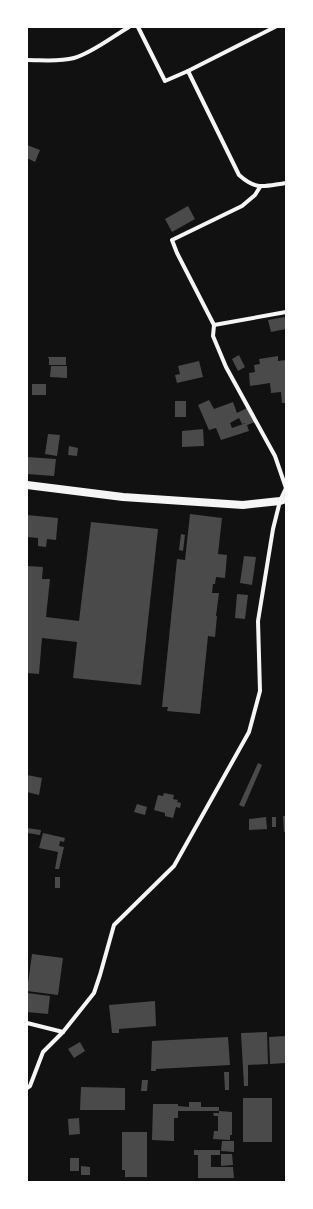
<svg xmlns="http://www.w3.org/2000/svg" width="313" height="1209" font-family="'Work Sans',sans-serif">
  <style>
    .building { fill: #4a4a4a; fill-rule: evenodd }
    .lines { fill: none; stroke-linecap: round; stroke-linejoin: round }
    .minor { stroke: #f5f5f5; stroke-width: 4 }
    .secondary { stroke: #f5f5f5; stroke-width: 8 }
  </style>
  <rect width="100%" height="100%" fill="#111"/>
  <g class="building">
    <polygon points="27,145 40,150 35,162 27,158"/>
    <polygon points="188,206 195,219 172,232 165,219"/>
    <polygon points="285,317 286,318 286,329 271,332 268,320"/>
    <polygon points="239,355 245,367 238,371 232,359"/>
    <polygon points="278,356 278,361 286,360 286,403 282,403 281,392 271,393 270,383 250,386 249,373 255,372 254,365 260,364 259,359"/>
    <polygon points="48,357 66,357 66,365 49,365 49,358 48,358"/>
    <polygon points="199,361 203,377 177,383 175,375 180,374 178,366"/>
    <polygon points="51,366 67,366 67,378 50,377"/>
    <rect x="32" y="384" width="14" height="11"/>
    <path d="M209,400L214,409L233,402L237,413L247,408L255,422L247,425L249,431L221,440L216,428L209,430L198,405ZM239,418L242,424L246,423L232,428L230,423Z"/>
    <rect x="175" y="401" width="11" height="16"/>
    <polygon points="203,429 204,446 182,447 182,431"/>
    <polygon points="48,434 60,435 57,456 45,454"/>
    <polygon points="69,446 78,448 77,456 68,455"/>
    <polygon points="27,457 56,459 54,476 27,474"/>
    <polygon points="190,514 222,518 218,554 227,555 225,578 216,577 215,584 213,584 212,593 219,593 216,616 217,616 215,637 208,636 200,714 167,711 168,707 162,707 177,559 185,560"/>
    <polygon points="27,515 58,518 56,540 47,539 46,547 38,546 38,538 27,537"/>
    <polygon points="91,522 158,529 141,685 73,678 77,642 42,638 39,674 27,673 27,566 43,567 42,579 50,579 46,617 79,621"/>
    <polygon points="181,534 185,535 183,551 179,550"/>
    <polygon points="244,556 256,557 252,585 240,583"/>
    <polygon points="237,594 248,595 245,619 235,618"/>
    <polygon points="258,763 262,765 244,807 239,805"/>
    <polygon points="27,775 42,778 39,795 27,792"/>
    <polygon points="164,793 174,795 173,799 178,800 177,802 181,803 180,808 176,807 173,818 165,816 165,813 154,810 158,795 163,796"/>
    <polygon points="137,804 147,807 145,815 134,812"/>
    <polygon points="283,816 286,816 286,832 284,832"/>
    <polygon points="266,817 267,829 249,830 249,819"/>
    <rect x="272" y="817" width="4" height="10"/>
    <polygon points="27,828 41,830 40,835 27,833"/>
    <polygon points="43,833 65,838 64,842 60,841 59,846 64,847 59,869 55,869 58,852 39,848"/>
    <rect x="55" y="877" width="5" height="11"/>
    <polygon points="32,954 63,958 58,995 27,991"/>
    <polygon points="27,993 50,996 48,1014 27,1012"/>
    <polygon points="155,1001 156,1026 119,1029 119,1033 112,1033 109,1005"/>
    <polygon points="267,1032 268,1064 248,1065 248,1086 244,1086 241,1033"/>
    <polygon points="286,1036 286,1063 270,1064 269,1037"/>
    <polygon points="228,1037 230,1065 156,1069 156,1071 151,1071 152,1041"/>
    <polygon points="80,1042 85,1051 74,1058 68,1049"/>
    <polygon points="224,1072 229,1072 229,1090 225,1090"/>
    <polygon points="142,1080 148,1080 147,1091 141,1091"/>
    <polygon points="81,1087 125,1088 125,1110 80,1110"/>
    <rect x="243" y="1098" width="29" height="44"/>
    <polygon points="189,1102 201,1102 201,1107 219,1107 219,1111 178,1111 178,1118 174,1118 174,1141 152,1140 153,1104 178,1104 178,1106 189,1107"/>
    <polygon points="219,1111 232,1112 232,1135 230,1135 230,1140 213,1139 214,1131 218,1131 218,1116 214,1116 213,1113 219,1113"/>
    <polygon points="79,1118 80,1134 69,1135 68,1119"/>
    <polygon points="122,1132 147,1132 147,1177 125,1177 125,1170 122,1170"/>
    <polygon points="222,1141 234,1141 234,1152 221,1151"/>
    <polygon points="194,1150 220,1150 220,1155 211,1155 211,1167 233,1167 234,1178 198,1178 198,1155 194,1155"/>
    <polygon points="221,1154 232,1154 233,1165 221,1166"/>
    <rect x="70" y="1158" width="9" height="13"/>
    <polygon points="81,1166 90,1167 90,1175 81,1175"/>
  </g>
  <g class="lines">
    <g class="minor">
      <path d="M138,27L165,81L188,71L239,175C257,191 264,186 286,183"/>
      <path d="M27,60C43,60 59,62 74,58C92,53 112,37 129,27"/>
      <polyline points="188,71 275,27"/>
      <polyline points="214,325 286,312"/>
      <polyline points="27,1023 63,1032"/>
      <polyline points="27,1088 30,1086 43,1052 63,1032 94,993 100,975 114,925 174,866 249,732 260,691 258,621 273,529 280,501 286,488 275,456 226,367 213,336 214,325 177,253 172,240 242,206 255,195 260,187"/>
    </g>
    <polyline class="secondary" points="27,485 123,497 243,505 280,501 286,499"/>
  </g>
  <rect width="313" height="1209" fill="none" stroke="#ffffff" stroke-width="56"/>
</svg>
